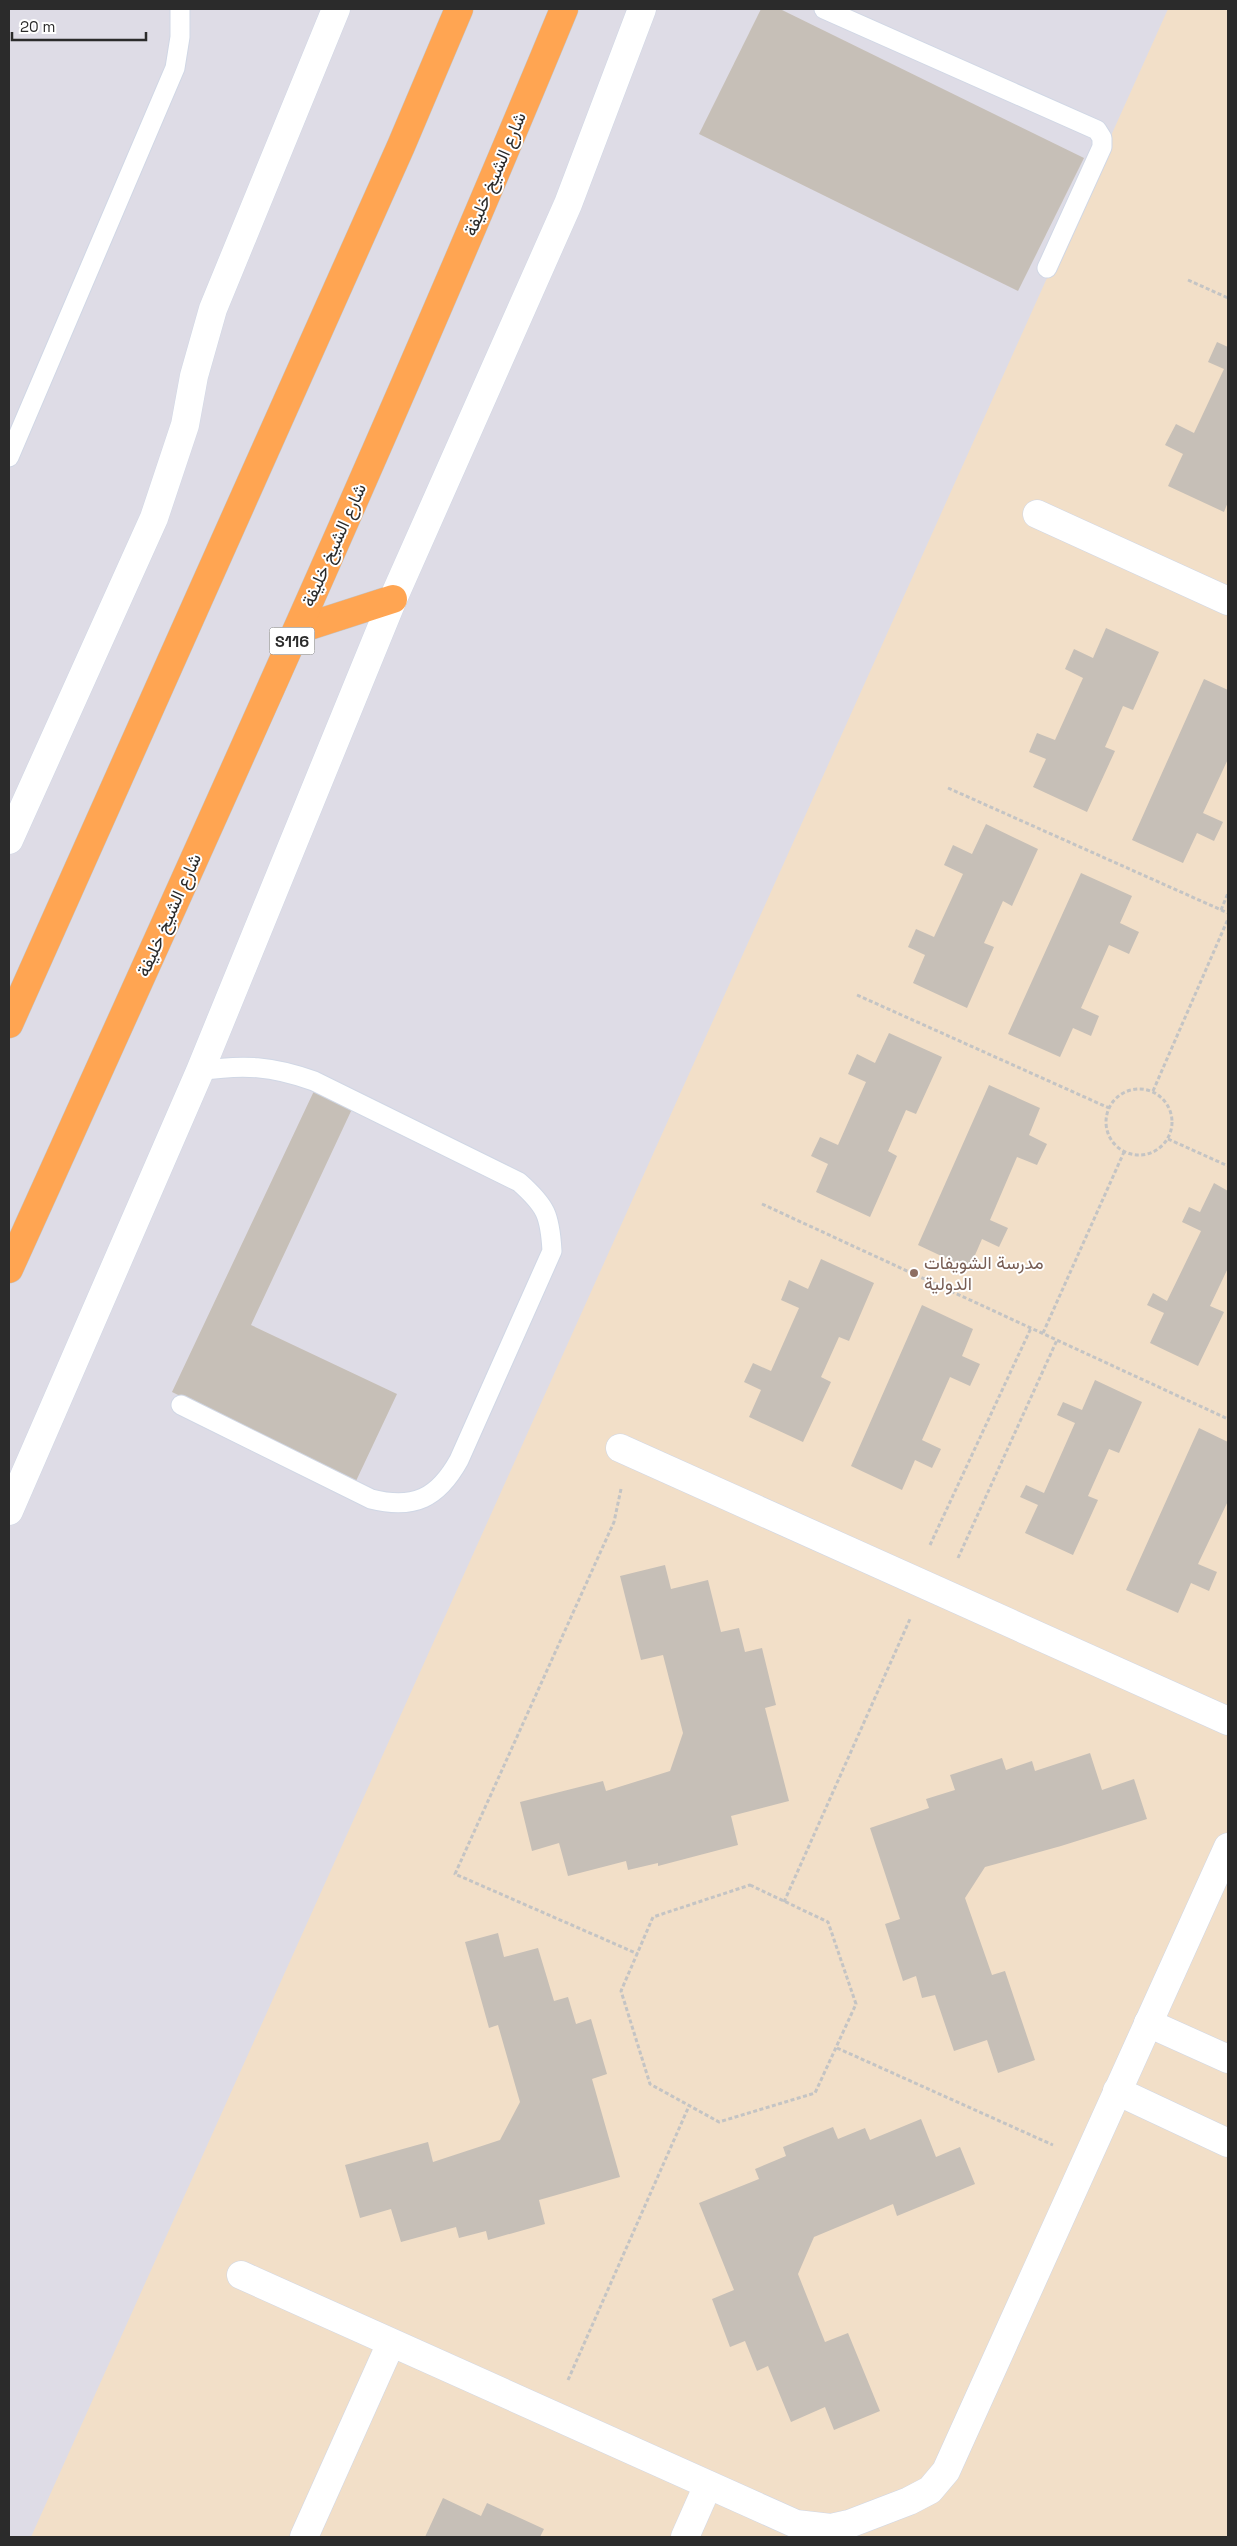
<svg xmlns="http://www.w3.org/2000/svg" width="1237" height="2546" font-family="'Space Grotesk',Vazirmatn,sans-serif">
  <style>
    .industrial { fill: #dedce6 }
    .education { fill: #f2dfc8 }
    .building { fill: #c6bfb7 }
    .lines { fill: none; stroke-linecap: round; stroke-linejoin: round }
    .service-casing { stroke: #d0d7e5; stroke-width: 21 }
    .minor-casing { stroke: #d0d7e5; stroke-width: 29 }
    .trunk-casing { stroke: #c4c4c4; stroke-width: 29 }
    .path { stroke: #c4c4c4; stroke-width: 3; stroke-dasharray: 4 2.5; stroke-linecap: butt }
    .service { stroke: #fff; stroke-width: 19 }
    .minor { stroke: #fff; stroke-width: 28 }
    .trunk { stroke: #ffa552; stroke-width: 28 }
    .education-dot { fill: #8d6e63; stroke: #fff; stroke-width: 2 }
    .labels { text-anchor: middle; stroke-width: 4; stroke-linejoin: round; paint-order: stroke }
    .shield { fill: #fff; stroke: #6b6b6b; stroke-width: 1 }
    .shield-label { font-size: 16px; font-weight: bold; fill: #2b2b2b }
    .street-label { font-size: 18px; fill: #2b2b2b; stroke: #fff }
    .education-label { font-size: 18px; fill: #785e54; stroke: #fff; text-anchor: start }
  </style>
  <rect width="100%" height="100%" fill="#eee3db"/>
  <rect class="industrial" x="9" y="9" width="1219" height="2528"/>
  <polygon class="education" points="1168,9 1228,9 1228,2537 31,2537"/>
  <g class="building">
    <polygon points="761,9 780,9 1084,158 1018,291 699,134"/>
    <polygon points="1217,342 1228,347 1228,502 1224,512 1168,486 1183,454 1165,445 1176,424 1194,433 1224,369 1208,362"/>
    <polygon points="1106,628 1159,652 1133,710 1123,706 1105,747 1115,751 1087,812 1033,787 1046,759 1029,752 1037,733 1055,740 1083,678 1065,669 1074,649 1093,658"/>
    <polygon points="1204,679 1228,690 1228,759 1203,813 1223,822 1214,841 1197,833 1183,863 1132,840"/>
    <polygon points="986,824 1038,849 1012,906 1003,901 984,943 994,947 967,1008 913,983 925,955 908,947 916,929 934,937 963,874 944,865 953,845 972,854"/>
    <polygon points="1081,873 1132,896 1120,923 1139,932 1129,954 1109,945 1081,1008 1099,1016 1091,1036 1073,1028 1060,1057 1008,1034"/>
    <polygon points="889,1033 942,1057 916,1114 906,1110 888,1151 897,1156 870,1217 816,1192 828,1164 811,1156 820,1137 838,1145 866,1082 848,1074 857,1054 875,1063"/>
    <polygon points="989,1085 1040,1108 1029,1135 1047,1144 1037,1165 1017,1157 990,1220 1008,1228 999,1247 982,1239 969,1269 918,1245"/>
    <polygon points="314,1091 352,1109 251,1325 397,1394 356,1481 172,1392"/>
    <polygon points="1214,1183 1228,1191 1228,1268 1210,1306 1224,1312 1198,1366 1150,1343 1164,1313 1147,1305 1153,1293 1167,1301 1201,1231 1182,1222 1189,1207 1200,1212"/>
    <polygon points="821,1259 874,1283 849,1341 839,1337 821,1377 831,1382 803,1442 749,1417 761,1390 744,1382 753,1363 771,1371 799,1308 781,1300 789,1280 808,1289"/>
    <polygon points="922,1305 973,1329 962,1356 980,1364 970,1386 950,1377 922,1440 941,1449 932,1468 915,1460 902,1490 851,1466"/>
    <polygon points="1095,1380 1142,1402 1119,1453 1109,1449 1088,1496 1098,1500 1073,1555 1025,1533 1038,1505 1020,1497 1026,1485 1044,1493 1075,1423 1057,1415 1063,1402 1082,1410"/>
    <polygon points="1199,1428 1228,1442 1228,1501 1198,1564 1217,1572 1209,1591 1191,1583 1178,1613 1126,1590"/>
    <polygon points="665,1565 671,1589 708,1580 721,1632 739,1628 745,1652 762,1648 776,1705 765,1708 789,1801 731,1816 738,1845 658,1866 658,1863 628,1870 626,1861 568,1876 559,1843 532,1851 520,1802 603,1781 606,1791 670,1771 683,1733 663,1655 641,1660 620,1576"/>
    <polygon points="1090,1753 1102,1790 1134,1779 1147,1819 1061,1846 985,1867 965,1898 992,1975 1005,1971 1035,2060 998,2073 987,2040 954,2051 935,1995 922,1998 916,1976 903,1981 885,1924 900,1919 870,1828 929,1808 926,1799 955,1790 950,1775 1002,1758 1006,1770 1032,1761 1035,1771"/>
    <polygon points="498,1933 504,1957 538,1948 554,2001 568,1997 576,2024 591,2019 607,2074 592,2079 620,2177 539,2200 545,2224 488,2240 486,2231 459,2238 456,2227 401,2242 391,2209 360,2218 345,2165 428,2142 433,2162 500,2140 520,2102 498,2025 489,2028 465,1942"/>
    <polygon points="921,2119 936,2157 960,2147 975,2184 897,2216 893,2204 814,2237 798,2274 825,2342 848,2333 880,2411 834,2430 825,2407 791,2422 768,2366 757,2371 745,2341 730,2347 712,2299 734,2290 699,2203 759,2179 755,2169 786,2156 783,2147 833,2127 838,2139 865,2128 870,2140"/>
    <polygon points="443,2498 481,2516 487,2503 544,2529 540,2537 425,2537"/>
  </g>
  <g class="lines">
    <g class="service-casing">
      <g id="service">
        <polyline points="824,9 1097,130 1102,138 1102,147 1047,268"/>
        <polyline points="9,457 175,68 180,37 180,9"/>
        <path d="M181,1405L371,1499C414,1510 438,1498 459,1460L552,1251C550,1215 546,1206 519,1182L314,1081C272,1066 243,1064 200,1071"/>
      </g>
    </g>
    <g class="minor-casing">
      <g id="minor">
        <polyline points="1037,514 1228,601"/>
        <polyline points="9,840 154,518 185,425 194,376 213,309 336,9"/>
        <polyline points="620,1448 1228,1721"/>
        <polyline points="9,1511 200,1071 393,599 568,204 642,9"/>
        <polyline points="1148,2023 1228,2059"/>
        <polyline points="1117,2091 1228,2143"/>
        <polyline points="241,2275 796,2524 831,2528 849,2524 909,2501 930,2490 946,2471 1228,1847"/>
        <polyline points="304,2537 391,2343"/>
        <polyline points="685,2537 708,2485"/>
      </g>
    </g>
    <g class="trunk-casing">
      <g id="trunk">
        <polyline points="297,630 393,599"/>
        <polyline points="9,1024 401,146 459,9"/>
        <path d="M9,1269C198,851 389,433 564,9"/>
      </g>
    </g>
    <g class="path">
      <polyline points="1188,280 1228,298"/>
      <polyline points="948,788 1228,913"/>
      <polyline points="1221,910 1228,893"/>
      <polyline points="857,995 1109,1108"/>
      <circle cx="1139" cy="1122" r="33"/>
      <polyline points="1153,1091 1228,919"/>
      <polyline points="1168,1139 1228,1166"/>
      <polyline points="762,1204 1228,1419"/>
      <polyline points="1043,1333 1124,1152"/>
      <polyline points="621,1489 614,1522 455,1874 638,1954"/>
      <polyline points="930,1545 1031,1328"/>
      <polyline points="958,1558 1057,1340"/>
      <polygon points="750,1885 828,1922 856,2004 815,2093 719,2122 650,2084 621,1991 653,1917"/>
      <polyline points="784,1902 910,1619"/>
      <polyline points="837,2048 1053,2145"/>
      <polyline points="568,2380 689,2106"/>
    </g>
    <use href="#service" class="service"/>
    <use href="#minor" class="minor"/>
    <use href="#trunk" class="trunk"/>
  </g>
  <circle class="education-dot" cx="914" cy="1273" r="5"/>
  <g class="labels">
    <rect class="shield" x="269.5" y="627.5" width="45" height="27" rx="4"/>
    <g class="shield-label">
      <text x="292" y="647">S116</text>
    </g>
    <g class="street-label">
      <text transform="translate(495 174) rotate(-67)" y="6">شارع الشيخ خليفة</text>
      <text transform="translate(334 545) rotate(-66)" y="6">شارع الشيخ خليفة</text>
      <text transform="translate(169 915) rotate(-66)" y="6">شارع الشيخ خليفة</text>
    </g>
    <g class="education-label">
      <text x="924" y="1269">مدرسة الشويفات<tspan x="924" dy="21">الدولية</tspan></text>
    </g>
  </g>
  <rect width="1237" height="2546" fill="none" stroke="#2b2b2b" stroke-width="20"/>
  <path d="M12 32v8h134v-8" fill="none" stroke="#2b2b2b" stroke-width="2.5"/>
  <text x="20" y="32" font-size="15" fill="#2b2b2b" stroke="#ffffff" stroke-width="4" paint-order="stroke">20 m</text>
</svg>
